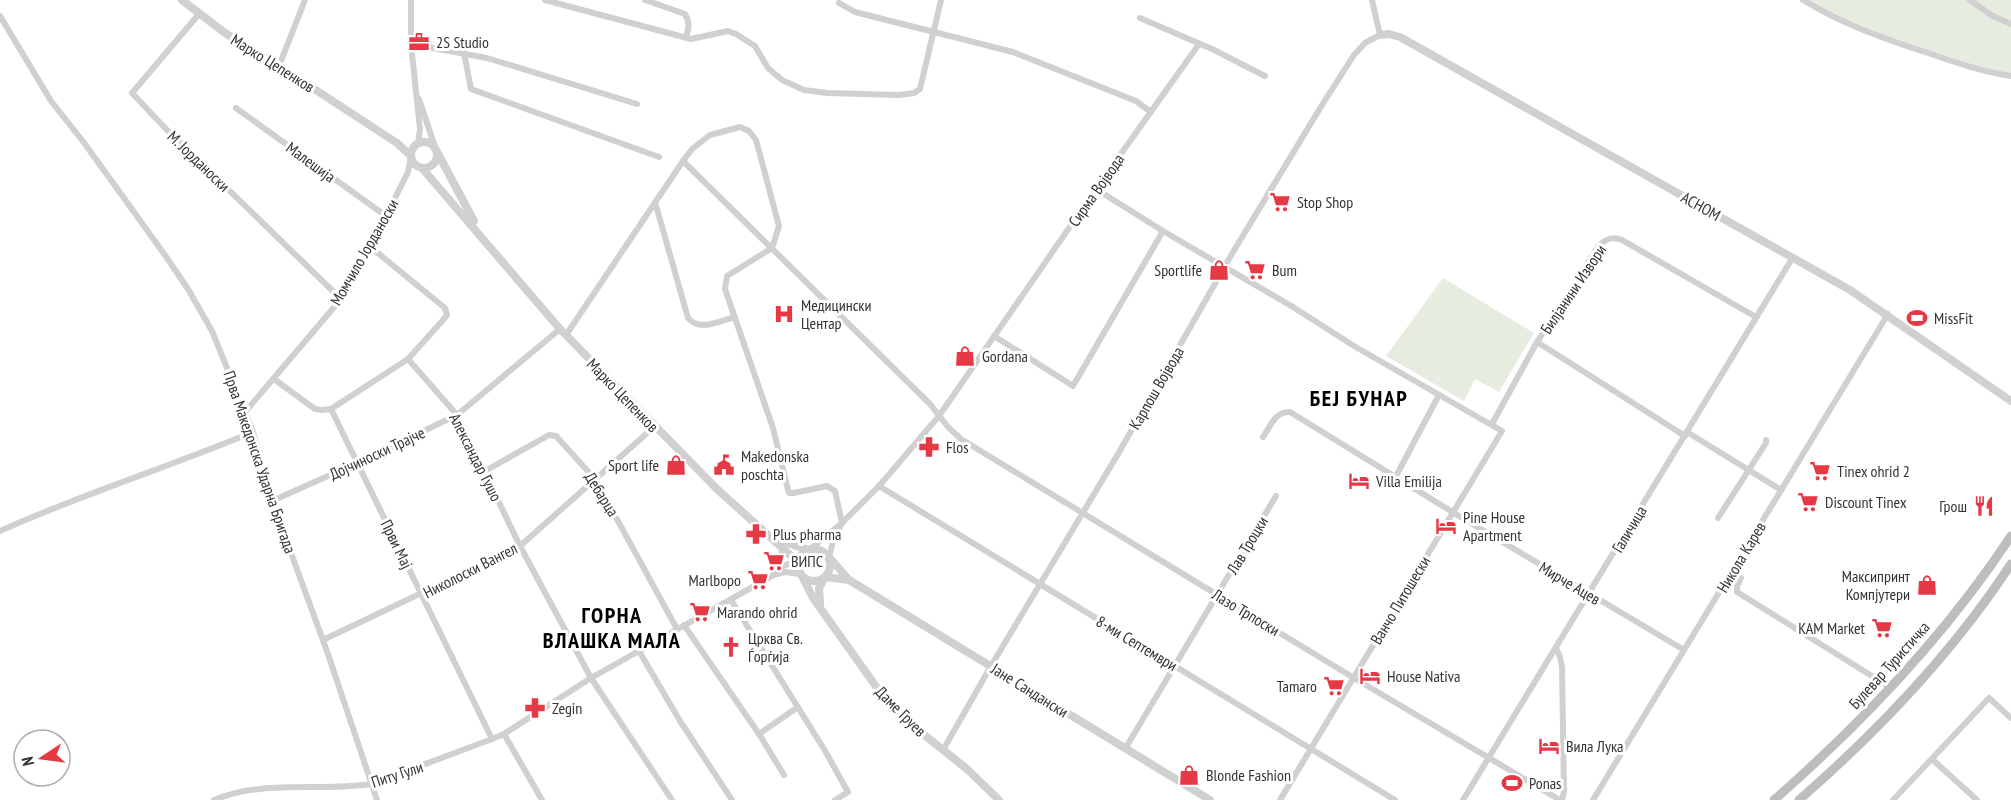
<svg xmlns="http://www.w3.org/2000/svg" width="2011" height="800" font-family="'PT Sans Narrow',sans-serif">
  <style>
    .green { fill: #e6ecdf }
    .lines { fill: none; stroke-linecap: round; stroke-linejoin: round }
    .minor { stroke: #d0d0d0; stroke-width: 6 }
    .tertiary { stroke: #d0d0d0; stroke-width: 8 }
    .secondary { stroke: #bdbdbd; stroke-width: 9 }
    .labels { text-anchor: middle; stroke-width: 6; stroke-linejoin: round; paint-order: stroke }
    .poi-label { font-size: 16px; fill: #333; stroke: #fff; text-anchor: start }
    .street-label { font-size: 16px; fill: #333; stroke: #fff }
    .district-label { font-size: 22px; font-weight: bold; letter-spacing: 1.5px; fill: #000; stroke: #fff }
  </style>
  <rect width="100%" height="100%" fill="#fff"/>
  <g class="green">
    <polygon points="1803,0 2011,0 2011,76 1989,72 1861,29"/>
    <polygon points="1443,278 1534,333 1499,392 1475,379 1464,401 1386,356"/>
  </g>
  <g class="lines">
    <g class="minor">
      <polyline points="411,0 411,44 420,129 418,143"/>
      <polyline points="545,0 691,39 728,31 736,34 755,46 768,68 782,80 804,90 827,93 899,95 914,93 920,89 941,0"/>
      <path d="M645,0L685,14C690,22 689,28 686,37"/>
      <path d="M1803,0C1842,24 1887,40 1931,54C1957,63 1983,72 2011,76"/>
      <polyline points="1970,0 1991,15 2011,24"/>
      <polyline points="839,3 855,12 1013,52 1136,101 1151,112"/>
      <polyline points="199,14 132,93 167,130 341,299"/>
      <polyline points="0,16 51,101 85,144 167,258 188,289 212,331 253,432 272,501 328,654 377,800"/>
      <polyline points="1140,18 1212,49 1265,76"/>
      <polyline points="411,44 487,58 637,104"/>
      <polyline points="464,53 471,89 659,157"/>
      <polyline points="279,66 305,0"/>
      <polyline points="419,99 436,150"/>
      <polyline points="236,108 386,216"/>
      <polyline points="683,161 692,149 710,135 740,127 749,131 756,140 779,226 772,248 727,276 725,289 773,428 788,490 789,493 794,493 827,486 835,491 842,523 834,538 829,557"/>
      <polyline points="1096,189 1163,231 1293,307 1354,346 1502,431 1280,800"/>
      <path d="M655,202L688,318C700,332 719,321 735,317"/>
      <polyline points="368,245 445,308 447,315 444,319 408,359 457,415 520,546 591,678 672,800"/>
      <polyline points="566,335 683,161 930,404 948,427 961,439 1354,678 1560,800"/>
      <polyline points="994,336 1073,386 1163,231"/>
      <polyline points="1537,342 1685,436"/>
      <polyline points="274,379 315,409 322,410 331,409 492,739"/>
      <polyline points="331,409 408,359"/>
      <polyline points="245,412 341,299 367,247 386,216 408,172 411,156"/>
      <path d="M1492,424L1537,342L1598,247C1605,239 1612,236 1622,240L1756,317"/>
      <polyline points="1687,432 1781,490"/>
      <path d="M1263,437C1270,427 1275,411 1290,412L1454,513L1684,650"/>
      <polyline points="485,471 549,435 556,436 595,479 677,629"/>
      <polyline points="1395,478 1439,395"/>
      <polyline points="879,486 1395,800"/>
      <polyline points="272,501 357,463 457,415 560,329"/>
      <polyline points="1718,518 1766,443 1766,440"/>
      <path d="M0,531C82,494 169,467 253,432"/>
      <polyline points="809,550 842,523 879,486 939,416 1096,189 1199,44"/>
      <polyline points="780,568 782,549"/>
      <polyline points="1732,573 1741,578 1737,586 1737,592 1891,688"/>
      <polyline points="773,575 785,572 801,574"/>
      <polyline points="731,600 824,749 848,792 835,800"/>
      <polyline points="684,625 759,734 784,775"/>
      <polyline points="323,640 520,546 654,427"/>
      <polyline points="1556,648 1560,657 1562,667 1564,792 1562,800"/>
      <polyline points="639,651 680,721 732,800"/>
      <polyline points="504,734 542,800"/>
      <polyline points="759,734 798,707"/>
      <polyline points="1125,749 1276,496"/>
      <polyline points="943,750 991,666 1118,454 1233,252 1322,105 1354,55 1365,43 1380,35 1372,0"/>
      <polyline points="1933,760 1977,800"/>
      <path d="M214,800C264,779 320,792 372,784L492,739L504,734L591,678L772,576C781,567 786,562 799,563"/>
      <polyline points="1463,800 1793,257"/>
      <polyline points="1593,800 1888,314"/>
      <polyline points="1893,800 1989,698 2011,718"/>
    </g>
    <g class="tertiary">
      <polyline points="182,0 225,33 279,66 397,143 411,156"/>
      <polyline points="1380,35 1389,34 1400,37 1850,290 2011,401"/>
      <circle cx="424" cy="155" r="13"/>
      <polyline points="436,150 474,221"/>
      <polyline points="422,168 560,329 718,490 799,563"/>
      <polyline points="775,539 809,550"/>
      <circle cx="814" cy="565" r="16"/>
      <polyline points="829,557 849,580 859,586 1210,800"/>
      <polyline points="801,574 813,598 885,699 918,730 967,769 999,800"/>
      <polyline points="820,604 819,588 825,577 849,580"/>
    </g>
    <g class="secondary">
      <path d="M1774,800C1863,722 1945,636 2011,536"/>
      <path d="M1799,800C1877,732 1954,651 2011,564"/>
    </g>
  </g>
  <defs>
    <g id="office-bare" transform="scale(1.62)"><path d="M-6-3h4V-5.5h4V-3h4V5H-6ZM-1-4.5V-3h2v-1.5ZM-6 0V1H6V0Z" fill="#e63946" stroke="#fff" stroke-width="2.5" paint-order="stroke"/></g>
    <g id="supermarket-bare" transform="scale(1.62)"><path d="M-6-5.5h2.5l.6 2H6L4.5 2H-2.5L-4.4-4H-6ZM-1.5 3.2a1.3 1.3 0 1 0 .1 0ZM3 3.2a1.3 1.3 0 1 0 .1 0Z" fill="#e63946" stroke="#fff" stroke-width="2.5" paint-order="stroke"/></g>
    <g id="shop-bare" transform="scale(1.62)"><path d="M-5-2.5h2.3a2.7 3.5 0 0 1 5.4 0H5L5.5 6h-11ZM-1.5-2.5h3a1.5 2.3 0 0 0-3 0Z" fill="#e63946" stroke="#fff" stroke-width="2.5" paint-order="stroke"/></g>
    <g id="hospital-bare" transform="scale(1.62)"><path d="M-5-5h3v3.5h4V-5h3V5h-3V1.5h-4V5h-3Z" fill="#e63946" stroke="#fff" stroke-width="2.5" paint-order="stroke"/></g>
    <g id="stadium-bare" transform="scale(1.62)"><path d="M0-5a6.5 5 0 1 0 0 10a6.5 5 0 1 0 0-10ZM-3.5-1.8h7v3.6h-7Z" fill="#e63946" stroke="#fff" stroke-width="2.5" paint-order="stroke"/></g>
    <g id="pharmacy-bare" transform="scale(1.62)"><path d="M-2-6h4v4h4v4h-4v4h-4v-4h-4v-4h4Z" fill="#e63946" stroke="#fff" stroke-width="2.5" paint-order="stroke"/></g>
    <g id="civic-bare" transform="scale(1.62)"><path d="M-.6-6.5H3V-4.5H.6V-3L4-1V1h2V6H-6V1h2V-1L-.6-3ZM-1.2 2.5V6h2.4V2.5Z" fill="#e63946" stroke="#fff" stroke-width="2.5" paint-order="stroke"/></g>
    <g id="hotel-bare" transform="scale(1.62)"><path d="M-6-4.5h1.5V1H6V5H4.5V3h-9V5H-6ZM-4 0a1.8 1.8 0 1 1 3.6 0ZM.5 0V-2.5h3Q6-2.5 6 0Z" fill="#e63946" stroke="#fff" stroke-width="2.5" paint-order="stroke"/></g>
    <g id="restaurant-bare" transform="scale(1.62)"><path d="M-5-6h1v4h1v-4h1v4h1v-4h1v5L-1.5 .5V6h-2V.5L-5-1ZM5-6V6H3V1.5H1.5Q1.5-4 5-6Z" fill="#e63946" stroke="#fff" stroke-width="2.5" paint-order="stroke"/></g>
    <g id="church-bare" transform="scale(1.62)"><path d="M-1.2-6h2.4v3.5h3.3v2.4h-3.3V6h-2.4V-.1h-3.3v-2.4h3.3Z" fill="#e63946" stroke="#fff" stroke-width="2.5" paint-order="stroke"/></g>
  </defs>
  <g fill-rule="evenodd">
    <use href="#office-bare" x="419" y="42"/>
    <use href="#supermarket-bare" x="1280" y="202"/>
    <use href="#shop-bare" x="1219" y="270"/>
    <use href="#supermarket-bare" x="1255" y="270"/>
    <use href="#hospital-bare" x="784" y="314"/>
    <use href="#stadium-bare" x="1917" y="318"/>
    <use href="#shop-bare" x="965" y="356"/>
    <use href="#pharmacy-bare" x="929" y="447"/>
    <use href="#shop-bare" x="676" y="465"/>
    <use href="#civic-bare" x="724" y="465"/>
    <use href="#supermarket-bare" x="1820" y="471"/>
    <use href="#hotel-bare" x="1359" y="481"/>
    <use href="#supermarket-bare" x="1808" y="502"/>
    <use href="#restaurant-bare" x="1984" y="506"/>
    <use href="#hotel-bare" x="1446" y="526"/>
    <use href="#pharmacy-bare" x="756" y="534"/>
    <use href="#supermarket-bare" x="774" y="561"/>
    <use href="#supermarket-bare" x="758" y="580"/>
    <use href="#shop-bare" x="1927" y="585"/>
    <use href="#supermarket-bare" x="700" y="612"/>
    <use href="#supermarket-bare" x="1882" y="628"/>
    <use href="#church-bare" x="731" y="647"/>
    <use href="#hotel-bare" x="1370" y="676"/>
    <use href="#supermarket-bare" x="1334" y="686"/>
    <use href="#pharmacy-bare" x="535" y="708"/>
    <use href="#hotel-bare" x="1549" y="746"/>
    <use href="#shop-bare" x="1189" y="775"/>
    <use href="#stadium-bare" x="1512" y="783"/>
  </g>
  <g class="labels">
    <g class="poi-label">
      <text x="436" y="48">2S Studio</text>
      <text x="1297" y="208">Stop Shop</text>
      <text x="1202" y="276" text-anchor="end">Sportlife</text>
      <text x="1272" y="276">Bum</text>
      <text x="801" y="311">Медицински<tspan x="801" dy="18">Центар</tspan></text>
      <text x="1934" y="324">MissFit</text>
      <text x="982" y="362">Gordana</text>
      <text x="946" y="453">Flos</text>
      <text x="741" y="462">Makedonska<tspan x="741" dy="18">poschta</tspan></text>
      <text x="659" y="471" text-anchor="end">Sport life</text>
      <text x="1837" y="477">Tinex ohrid 2</text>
      <text x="1376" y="487">Villa Emilija</text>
      <text x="1825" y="508">Discount Tinex</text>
      <text x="1967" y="512" text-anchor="end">Грош</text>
      <text x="1463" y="523">Pine House<tspan x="1463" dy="18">Apartment</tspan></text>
      <text x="773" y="540">Plus pharma</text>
      <text x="791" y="567">ВИПС</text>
      <text x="1910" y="582" text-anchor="end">Максипринт<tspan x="1910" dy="18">Компјутери</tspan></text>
      <text x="741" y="586" text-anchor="end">Marlbopo</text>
      <text x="717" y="618">Marando ohrid</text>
      <text x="1865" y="634" text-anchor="end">KAM Market</text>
      <text x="748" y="644">Црква Св.<tspan x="748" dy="18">Ѓoрѓијa</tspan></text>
      <text x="1387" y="682">House Nativa</text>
      <text x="1317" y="692" text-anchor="end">Tamaro</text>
      <text x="552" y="714">Zegin</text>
      <text x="1566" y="752">Вила Лука</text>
      <text x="1206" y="781">Blonde Fashion</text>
      <text x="1529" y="789">Ponas</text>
    </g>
    <g class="street-label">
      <text transform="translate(273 63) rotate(32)" y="6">Марко Цепенков</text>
      <text transform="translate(199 161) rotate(44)" y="6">М. Јорданоски</text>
      <text transform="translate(311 162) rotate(36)" y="6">Малешија</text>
      <text transform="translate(1096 190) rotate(-55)" y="6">Сирма Војвода</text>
      <text transform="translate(1701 206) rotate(29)" y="6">АСНОМ</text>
      <text transform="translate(364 252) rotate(-60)" y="6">Момчило Јорданоски</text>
      <text transform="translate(1573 289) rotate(-56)" y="6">Билјанини Извори</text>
      <text transform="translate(1156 388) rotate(-60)" y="6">Карпош Војвода</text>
      <text transform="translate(623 395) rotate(46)" y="6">Марко Цепенков</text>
      <text transform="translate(377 453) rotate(-25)" y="6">Дојчиноски Трајче</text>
      <text transform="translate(476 457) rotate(63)" y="6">Александар Гушо</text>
      <text transform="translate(260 462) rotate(71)" y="6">Прва Македонска Ударна Бригада</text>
      <text transform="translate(602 494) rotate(58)" y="6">Дебарца</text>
      <text transform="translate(1629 529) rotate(-59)" y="6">Галичица</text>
      <text transform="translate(397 544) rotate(64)" y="6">Први Мај</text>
      <text transform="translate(1247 545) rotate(-59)" y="6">Лав Троцки</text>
      <text transform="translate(1741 557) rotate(-59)" y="6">Никола Карев</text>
      <text transform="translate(470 570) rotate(-27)" y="6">Николоски Вангел</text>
      <text transform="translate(1570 583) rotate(31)" y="6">Мирче Ацев</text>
      <text transform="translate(1400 600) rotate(-59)" y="6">Ванчо Питошески</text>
      <text transform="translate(1246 612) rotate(31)" y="6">Лазо Трпоски</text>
      <text transform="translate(1137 643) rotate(31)" y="6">8-ми Септември</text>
      <text transform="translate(1889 665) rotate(-48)" y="6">Булевар Туристичка</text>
      <text transform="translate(1030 690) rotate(32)" y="6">Јане Сандански</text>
      <text transform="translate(901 711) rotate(45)" y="6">Даме Груев</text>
      <text transform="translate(397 774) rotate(-18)" y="6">Питу Гули</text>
    </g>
    <g class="district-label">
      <text x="1359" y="406">БЕЈ БУНАР</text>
      <text x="612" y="623">ГОРНА<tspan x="612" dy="25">ВЛАШКА МАЛА</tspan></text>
    </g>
  </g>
  <g transform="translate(42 758) rotate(257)"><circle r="28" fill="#ffffff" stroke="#adadad" stroke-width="1.5"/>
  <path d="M0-4.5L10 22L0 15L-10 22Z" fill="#e63946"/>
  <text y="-9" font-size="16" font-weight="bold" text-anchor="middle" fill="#333333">N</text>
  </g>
</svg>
